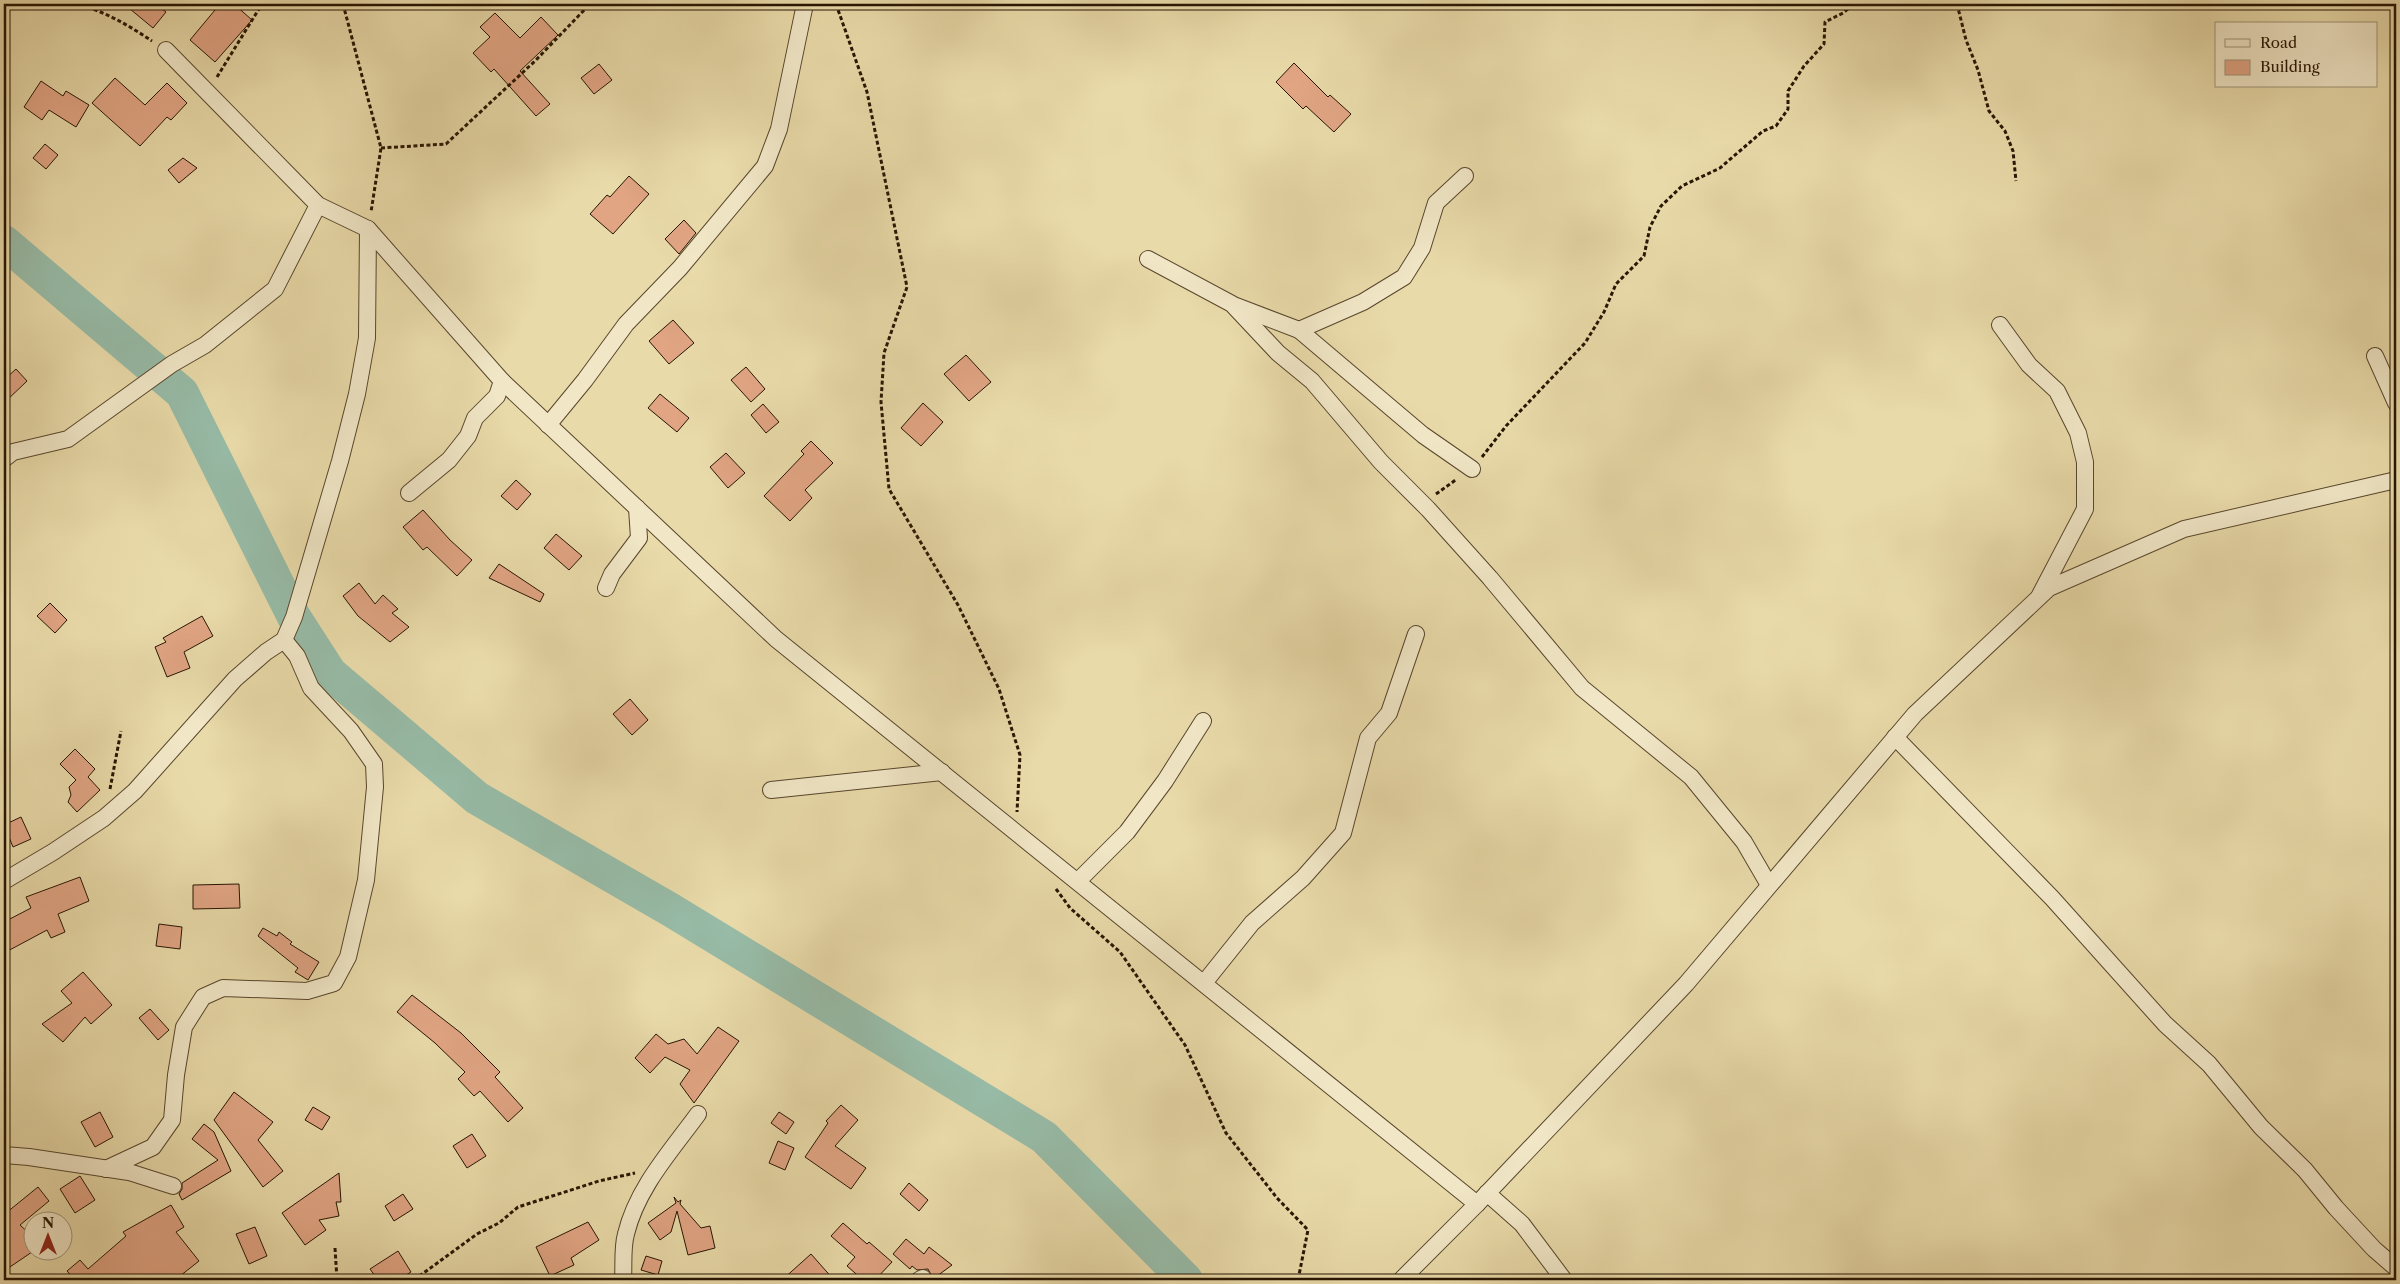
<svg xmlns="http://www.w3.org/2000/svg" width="2400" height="1284" font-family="'Libre Caslon Text',serif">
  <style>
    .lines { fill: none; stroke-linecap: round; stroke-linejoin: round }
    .river { stroke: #97bba7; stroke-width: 34 }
    .building { fill: #e1a584; stroke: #271502 }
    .street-casing { stroke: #58462c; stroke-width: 18 }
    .path { stroke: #271502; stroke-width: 3; stroke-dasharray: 4 2.5; stroke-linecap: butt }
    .street { stroke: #f1e7c7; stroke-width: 16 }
  </style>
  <rect width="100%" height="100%" fill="#e9daa9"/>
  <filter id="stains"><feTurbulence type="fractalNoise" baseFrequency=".004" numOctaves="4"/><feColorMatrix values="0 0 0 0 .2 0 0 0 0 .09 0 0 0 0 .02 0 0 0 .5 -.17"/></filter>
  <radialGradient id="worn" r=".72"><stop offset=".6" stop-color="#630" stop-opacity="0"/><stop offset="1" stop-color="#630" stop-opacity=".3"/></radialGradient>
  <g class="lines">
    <polyline class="river" points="4,242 182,393 294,617 330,673 477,798 671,910 1044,1137 1186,1280"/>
  </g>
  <g class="building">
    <polygon points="124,4 156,4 166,12 153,28"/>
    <polygon points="220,4 234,4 252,20 215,62 190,40"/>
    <polygon points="495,13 520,38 541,17 558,35 520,71 550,104 536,116 494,69 491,72 473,53 490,37 480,27"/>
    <polygon points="1294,63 1328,97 1330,95 1351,114 1334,132 1306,106 1303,109 1276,82"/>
    <polygon points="599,64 612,80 594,94 581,78"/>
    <polygon points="115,78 145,105 167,83 187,103 171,120 167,117 140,146 92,103"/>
    <polygon points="41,81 63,96 66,91 89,105 76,127 49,110 42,120 24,107"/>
    <polygon points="45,144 58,155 46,169 33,158"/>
    <polygon points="183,158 197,168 179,183 168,170"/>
    <polygon points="629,176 649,194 613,234 590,214 607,195 610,197"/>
    <polygon points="684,220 696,233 679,254 665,239"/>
    <polygon points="673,320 694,343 669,364 649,341"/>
    <polygon points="966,355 991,382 969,401 944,374"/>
    <polygon points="746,367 765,389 751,402 731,380"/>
    <polygon points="16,369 27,381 4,403 4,380"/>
    <polygon points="660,394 689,418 677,432 648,408"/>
    <polygon points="923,403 943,422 921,446 901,428"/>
    <polygon points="763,404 779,422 766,433 751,415"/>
    <polygon points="811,441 833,463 805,490 812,498 790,521 764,496 804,454 801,451"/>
    <polygon points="726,453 745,473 728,488 710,467"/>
    <polygon points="516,480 531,494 517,510 501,496"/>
    <polygon points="423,510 450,540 472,560 457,576 427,547 423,550 403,527"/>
    <polygon points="556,534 582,556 569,570 544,548"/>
    <polygon points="499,564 544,594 540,602 489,578"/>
    <polygon points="359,583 375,604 383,595 398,609 392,613 409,627 390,642 358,616 343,596"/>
    <polygon points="50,603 67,620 55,633 37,616"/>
    <polygon points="202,616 213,636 184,652 190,668 167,677 155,647 166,642 163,638"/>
    <polygon points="630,699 648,720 632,735 613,714"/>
    <polygon points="75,749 95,769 88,777 100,790 77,812 68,802 71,795 69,787 76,780 60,764"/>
    <polygon points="21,817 31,839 13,847 4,825"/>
    <polygon points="80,877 89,901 58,914 65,932 51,938 47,930 4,953 4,922 31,908 26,897"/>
    <polygon points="239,884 240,908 193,909 193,885"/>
    <polygon points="159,924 182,927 180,949 156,946"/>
    <polygon points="263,928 277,936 279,932 292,942 290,944 319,962 308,980 295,972 298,968 258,936"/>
    <polygon points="83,972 112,1005 91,1024 85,1017 63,1042 42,1024 72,1003 61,991"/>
    <polygon points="412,995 461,1033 500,1072 495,1077 523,1108 508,1122 480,1091 474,1096 458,1079 465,1072 435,1043 397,1012"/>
    <polygon points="150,1009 169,1030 158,1040 139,1018"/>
    <polygon points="718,1027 739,1041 694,1103 680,1084 690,1070 665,1057 650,1073 635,1058 656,1034 668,1044 684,1039 697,1054"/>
    <polygon points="234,1092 273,1122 258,1140 283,1171 263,1187 214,1120"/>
    <polygon points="841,1105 858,1120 835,1146 866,1168 851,1189 805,1157 828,1123 826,1121"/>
    <polygon points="313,1107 330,1117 322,1130 305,1120"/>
    <polygon points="100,1112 113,1137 95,1147 81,1122"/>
    <polygon points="779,1112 794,1122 786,1134 771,1123"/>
    <polygon points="204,1124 214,1132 231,1171 182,1200 179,1194 182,1189 182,1183 218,1160 192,1139"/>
    <polygon points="472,1134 486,1156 467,1168 453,1146"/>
    <polygon points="778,1141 794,1148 785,1170 769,1163"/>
    <polygon points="339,1173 341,1202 336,1202 339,1216 319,1220 326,1230 305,1245 282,1213"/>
    <polygon points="80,1176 95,1200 75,1213 60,1189"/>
    <polygon points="909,1183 928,1200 919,1211 900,1194"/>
    <polygon points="38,1187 49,1201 20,1225 32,1236 32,1252 4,1271 4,1211 6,1213"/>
    <polygon points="403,1194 413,1209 394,1221 385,1206"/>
    <polygon points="674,1197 678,1202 681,1200 680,1204 701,1228 710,1226 715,1248 688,1255 677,1211 671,1232 660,1240 648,1223 676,1203"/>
    <polygon points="171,1205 184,1227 176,1232 199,1261 175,1280 75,1280 67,1271 80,1260 88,1269 126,1236 123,1232"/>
    <polygon points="588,1222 599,1240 571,1258 574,1265 550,1276 536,1247"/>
    <polygon points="843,1223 867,1244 869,1242 892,1262 875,1280 863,1280 847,1266 855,1257 831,1236"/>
    <polygon points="255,1227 267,1256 249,1264 236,1234"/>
    <polygon points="906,1239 924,1254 929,1247 952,1265 933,1279 928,1269 917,1270 912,1266 910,1269 893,1254"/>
    <polygon points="398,1251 411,1272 398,1280 378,1280 370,1269"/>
    <polygon points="811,1254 834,1280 782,1280"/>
    <polygon points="646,1256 662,1261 658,1275 641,1270"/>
  </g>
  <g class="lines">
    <g class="street-casing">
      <g id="street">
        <polyline points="166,50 318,205 368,229 502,381 776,639 1477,1204 1401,1280"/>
        <polyline points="1148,259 1232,304 1278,353 1312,381 1381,462 1428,509 1490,578 1582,688 1691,777 1744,842 1769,885"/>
        <polyline points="1236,306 1299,330 1423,435 1472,469"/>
        <polyline points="2000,325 2029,365 2057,391 2078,433 2085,462 2085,509 2040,595"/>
        <polyline points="1299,330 1363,302 1404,277 1422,248 1436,203 1465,176"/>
        <polyline points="2375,356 2396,403"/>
        <polyline points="548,425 585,380 626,324 680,268 765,166 779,129 805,4"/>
        <polyline points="4,459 13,452 68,439 172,364 205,345 275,289 318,205"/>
        <polyline points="409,493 449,460 468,436 475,418 497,396 502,381"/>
        <polyline points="606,588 612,574 639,538 637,508"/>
        <polyline points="1895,737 2052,898 2165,1024 2209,1064 2261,1127 2305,1170 2336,1208 2374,1249 2396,1268"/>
        <polyline points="771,790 942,772"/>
        <polyline points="4,881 53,852 104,818 135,791 235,679 266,652 284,640 294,617 340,461 357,394 367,338 368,229"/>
        <polyline points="1078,881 1127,832 1165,781 1203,721"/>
        <polyline points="1204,983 1252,923 1303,878 1343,833 1368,738 1389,713 1416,634"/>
        <polyline points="4,1155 29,1157 129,1172 173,1186"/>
        <polyline points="106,1169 153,1147 172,1120 176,1075 184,1027 203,997 223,988 307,991 334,983 348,957 366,880 375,787 374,764 351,731 311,688 297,656 284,640"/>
        <polyline points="1487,1193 1522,1224 1564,1280"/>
        <polyline points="1477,1204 1686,984 1915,714 2049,588 2184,529 2396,480"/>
        <path d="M623,1280C624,1265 622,1248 626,1234C637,1188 671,1151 698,1114"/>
        <polyline points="919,1280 923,1278"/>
      </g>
    </g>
    <g class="path">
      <path d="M75,4C103,10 128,25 152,41"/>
      <polyline points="343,4 381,148 371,212"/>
      <polyline points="836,4 867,92 907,287 884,353 881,402 889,489 958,605 999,689 1020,755 1017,812"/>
      <polyline points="1957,4 1966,40 1978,70 1989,111 2005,131 2013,151 2016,181"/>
      <polyline points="217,77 262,4"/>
      <polyline points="381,148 446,144 535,61 590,4"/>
      <polyline points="1482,457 1506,426 1585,343 1604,312 1616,284 1644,256 1650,227 1661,206 1682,186 1720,168 1763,131 1776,126 1788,109 1788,91 1804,66 1824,44 1825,22 1843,13 1854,4"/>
      <polyline points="1436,494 1457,479"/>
      <polyline points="110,789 121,731"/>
      <polyline points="1056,889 1070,908 1120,952 1185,1045 1226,1133 1277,1198 1308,1230 1298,1280"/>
      <polyline points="335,1248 337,1280"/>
      <polyline points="414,1280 477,1234 499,1223 518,1207 599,1181 635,1173"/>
    </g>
    <use href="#street" class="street"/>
  </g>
  <rect width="2400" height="1284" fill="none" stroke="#e9daa9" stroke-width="20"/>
  <rect x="5" y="5" width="2390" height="1274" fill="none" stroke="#271502" stroke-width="2.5"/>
  <rect x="10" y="10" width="2380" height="1264" fill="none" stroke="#271502"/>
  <rect x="2215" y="22" width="162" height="65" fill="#f1e7c7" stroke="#a09378"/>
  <rect x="2225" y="39" width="25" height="8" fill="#f1e7c7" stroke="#a09378"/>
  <text x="2260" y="48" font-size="15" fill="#271502">Road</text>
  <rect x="2225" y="60" width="25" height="15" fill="#e1a584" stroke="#a09378"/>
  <text x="2260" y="72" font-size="15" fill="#271502">Building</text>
  <g transform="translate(48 1236)"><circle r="24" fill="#f1e7c7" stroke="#a09378"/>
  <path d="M0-4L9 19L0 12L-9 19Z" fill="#8f2418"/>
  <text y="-8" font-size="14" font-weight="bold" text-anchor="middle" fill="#271502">N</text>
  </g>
  <rect width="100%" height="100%" filter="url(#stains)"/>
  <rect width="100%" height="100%" fill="url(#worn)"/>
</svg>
